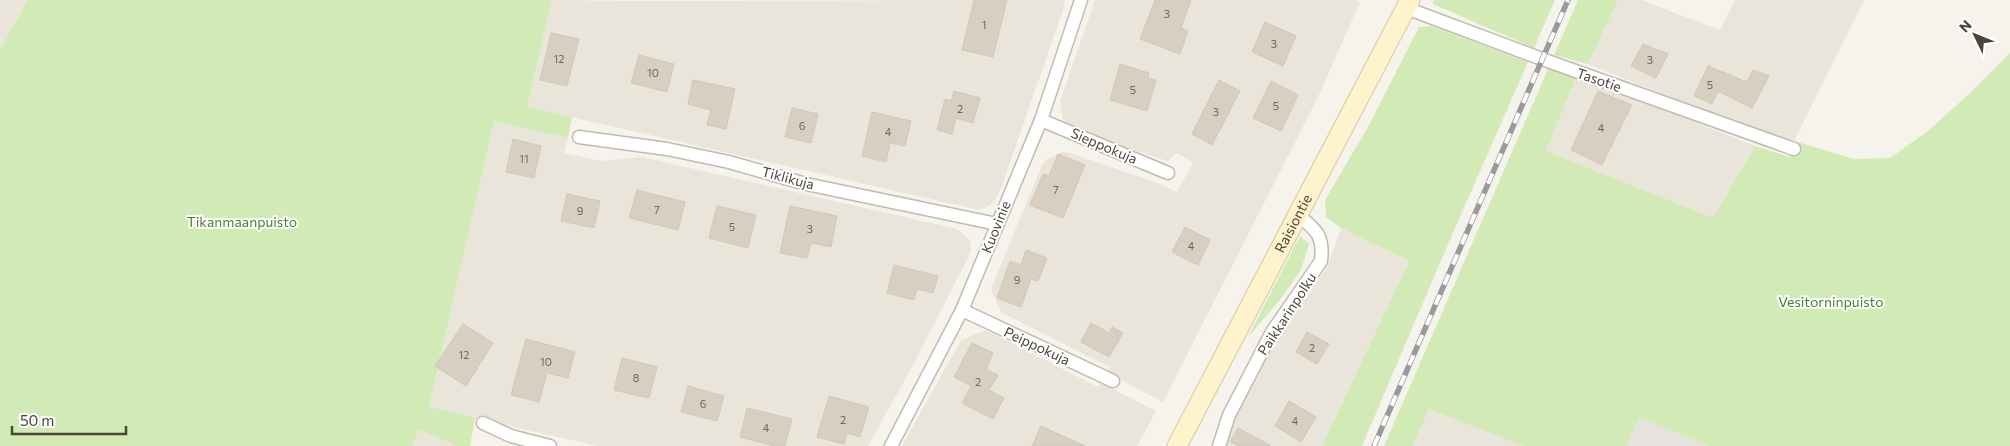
<svg xmlns="http://www.w3.org/2000/svg" width="2010" height="446" font-family="Commissioner,sans-serif">
  <style>
    .residential { fill: #eae5da }
    .industrial { fill: #e6e2dd }
    .green { fill: #d2eab5 }
    .building { fill: #d8cfc1; stroke: #d3c7b4 }
    .lines { fill: none; stroke-linecap: round; stroke-linejoin: round }
    .minor-casing { stroke: #c2bbae; stroke-width: 15 }
    .secondary-casing { stroke: #d6c79b; stroke-width: 21 }
    .minor { stroke: #fff; stroke-width: 12 }
    .secondary { stroke: #fff3cd; stroke-width: 19 }
    .rail-casing { stroke: #9a9a9a; stroke-width: 5.5 }
    .rail { stroke: #fff; stroke-width: 4; stroke-dasharray: 11; stroke-linecap: butt }
    .labels { text-anchor: middle; stroke-width: 4; stroke-linejoin: round; paint-order: stroke }
    .number-label { font-size: 11px; fill: #6e675b }
    .street-label { font-size: 14px; fill: #4b4439; stroke: #fff }
    .park-label { font-size: 14px; fill: #4a7f2a; stroke: #fff }
  </style>
  <rect width="100%" height="100%" fill="#f6f3ec"/>
  <g class="residential">
    <polygon points="0,0 28,0 0,49"/>
    <polygon points="552,0 632,1 1065,0 1062,13 1000,191 995,200 989,206 979,210 527,107"/>
    <polygon points="1095,0 1354,0 1360,2 1318,97 1163,402 1107,373 1109,367 1001,312 991,289 1042,165 1048,158 1062,152 1070,153 1160,184 1177,192 1193,163 1177,153 1167,161 1075,130 1063,119 1060,102"/>
    <polygon points="1618,0 1641,0 1720,30 1735,0 1864,0 1794,141 1682,102 1588,64"/>
    <polygon points="1577,75 1755,146 1713,218 1546,151"/>
    <polygon points="494,121 568,138 564,153 601,161 642,157 957,229 965,235 970,242 971,250 968,258 913,365 868,446 598,446 429,408"/>
    <polygon points="1341,228 1409,261 1322,446 1225,446 1228,433 1255,378 1284,328 1327,268"/>
    <polygon points="986,330 1098,387 1101,383 1156,411 1137,446 902,446 961,340"/>
    <polygon points="1429,409 1529,446 1413,446"/>
    <polygon points="419,430 458,446 412,446"/>
  </g>
  <polygon class="industrial" points="1639,418 1708,446 1627,446"/>
  <g class="green">
    <polygon points="28,0 552,0 527,107 572,117 568,138 494,121 429,407 475,418 470,446 458,446 419,430 412,446 0,446 0,49"/>
    <polygon points="1434,0 1555,0 1534,48 1433,4"/>
    <polygon points="1578,0 1618,0 1588,64 1554,55"/>
    <polygon points="1431,26 1528,62 1445,251 1362,446 1322,446 1409,261 1341,228 1326,217 1325,200 1368,127 1419,27"/>
    <polygon points="2010,53 2010,446 1708,446 1639,418 1627,446 1524,446 1429,409 1413,446 1384,446 1548,69 1577,75 1546,151 1713,218 1755,146 1790,157 1794,141 1854,159 1890,158 1928,131 1969,94"/>
    <polygon points="1300,236 1309,244 1301,270 1279,301 1248,337"/>
  </g>
  <g class="building">
    <polygon points="974,0 1007,0 993,57 962,50"/>
    <polygon points="1155,0 1191,0 1181,28 1188,31 1180,54 1140,39"/>
    <polygon points="1265,22 1296,36 1283,66 1252,52"/>
    <polygon points="551,33 579,39 567,86 540,80"/>
    <polygon points="1643,44 1668,54 1656,78 1631,66"/>
    <polygon points="639,55 674,64 667,92 631,83"/>
    <polygon points="1120,64 1149,73 1148,78 1156,80 1147,111 1110,100"/>
    <polygon points="1708,66 1747,82 1753,70 1769,76 1752,108 1718,91 1712,104 1694,96"/>
    <polygon points="693,80 735,89 726,129 707,125 711,110 688,104"/>
    <polygon points="1219,80 1240,91 1212,145 1192,134"/>
    <polygon points="1271,81 1298,95 1281,131 1253,118"/>
    <polygon points="954,91 980,98 973,123 956,118 952,134 937,130 945,99 951,101"/>
    <polygon points="1598,91 1632,105 1602,165 1571,150"/>
    <polygon points="792,108 818,114 811,143 785,137"/>
    <polygon points="872,112 911,121 905,146 890,143 886,162 862,156"/>
    <polygon points="513,139 541,146 534,178 506,172"/>
    <polygon points="1058,154 1085,165 1063,218 1030,205 1043,174 1049,176"/>
    <polygon points="637,190 685,202 678,230 629,218"/>
    <polygon points="567,194 600,201 594,228 561,221"/>
    <polygon points="717,206 756,215 748,248 709,238"/>
    <polygon points="790,206 837,216 831,247 811,243 807,258 780,253"/>
    <polygon points="1185,227 1210,240 1198,265 1172,252"/>
    <polygon points="1026,250 1047,258 1038,281 1031,279 1021,307 997,298 1010,261 1021,265"/>
    <polygon points="894,265 938,276 933,293 917,289 914,300 887,293"/>
    <polygon points="1091,323 1109,333 1112,327 1123,333 1109,357 1081,342"/>
    <polygon points="463,324 493,343 466,386 435,366"/>
    <polygon points="1307,332 1329,344 1317,364 1296,352"/>
    <polygon points="526,339 575,352 568,378 547,373 539,402 511,395"/>
    <polygon points="972,343 993,353 986,369 998,375 989,390 1004,398 993,419 962,403 971,386 954,377"/>
    <polygon points="622,358 657,367 649,398 614,390"/>
    <polygon points="688,386 724,396 717,421 681,412"/>
    <polygon points="829,396 869,407 860,437 847,433 844,444 817,437"/>
    <polygon points="1289,401 1316,417 1301,442 1275,426"/>
    <polygon points="747,408 792,419 785,446 775,446 740,437"/>
    <polygon points="1041,426 1085,446 1032,446"/>
    <polygon points="1238,428 1271,446 1239,446 1230,442"/>
  </g>
  <g class="lines">
    <g class="minor-casing">
      <g id="minor">
        <polyline points="1406,8 1542,59 1794,149"/>
        <polyline points="1041,120 1168,173"/>
        <polyline points="579,137 667,149 729,162 806,184 997,224"/>
        <polyline points="962,310 1113,381"/>
        <polyline points="483,423 511,436 550,446"/>
        <polyline points="891,446 962,310 1041,120 1081,0"/>
        <path d="M1219,446L1229,415L1272,332L1321,261C1324,235 1316,230 1298,215"/>
      </g>
    </g>
    <g class="secondary-casing">
      <g id="secondary">
        <path id="s1" d="M1177,446L1410,0"/>
      </g>
    </g>
    <use href="#minor" class="minor"/>
    <use href="#secondary" class="secondary"/>
    <g class="rail-casing">
      <polyline id="rail" points="1374,446 1568,0"/>
    </g>
    <use href="#rail" class="rail"/>
  </g>
  <g class="labels">
    <g class="number-label">
      <text x="1167" y="18">3</text>
      <text x="984" y="29">1</text>
      <text x="1274" y="48">3</text>
      <text x="559" y="63">12</text>
      <text x="1650" y="64">3</text>
      <text x="653" y="77">10</text>
      <text x="1710" y="89">5</text>
      <text x="1133" y="94">5</text>
      <text x="1276" y="110">5</text>
      <text x="960" y="113">2</text>
      <text x="1216" y="116">3</text>
      <text x="802" y="130">6</text>
      <text x="1601" y="132">4</text>
      <text x="888" y="136">4</text>
      <text x="524" y="163">11</text>
      <text x="1056" y="194">7</text>
      <text x="657" y="214">7</text>
      <text x="580" y="215">9</text>
      <text x="732" y="231">5</text>
      <text x="810" y="233">3</text>
      <text x="1191" y="250">4</text>
      <text x="1017" y="284">9</text>
      <text x="1312" y="352">2</text>
      <text x="464" y="359">12</text>
      <text x="546" y="366">10</text>
      <text x="636" y="382">8</text>
      <text x="978" y="386">2</text>
      <text x="703" y="408">6</text>
      <text x="843" y="424">2</text>
      <text x="1295" y="425">4</text>
      <text x="766" y="432">4</text>
    </g>
    <g class="street-label">
      <text transform="translate(1599 80) rotate(19)" y="5">Tasotie</text>
      <text transform="translate(1104 146) rotate(23)" y="5">Sieppokuja</text>
      <text transform="translate(788 178) rotate(15)" y="5">Tiklikuja</text>
      <text dy="5" stroke="none"><textPath href="#s1" startOffset="251">Raisiontie</textPath></text>
      <text transform="translate(996 227) rotate(-68)" y="5">Kuovinie</text>
      <text transform="translate(1287 314) rotate(-57)" y="5">Paikkarinpolku</text>
      <text transform="translate(1037 346) rotate(25)" y="5">Peippokuja</text>
    </g>
    <g class="park-label">
      <text x="242" y="227">Tikanmaanpuisto</text>
      <text x="1831" y="307">Vesitorninpuisto</text>
    </g>
  </g>
  <g transform="translate(1975 35) rotate(313)" stroke="#ffffff" stroke-width="4" paint-order="stroke">
  <path d="M0-4L9 19L0 12L-9 19Z" fill="#4b4439"/>
  <text y="-8" font-size="14" font-weight="bold" text-anchor="middle" fill="#4b4439">N</text>
  </g>
  <path d="M12 426v8h114v-8" fill="none" stroke="#4b4439" stroke-width="2.5"/>
  <text x="20" y="426" font-size="15" fill="#4b4439" stroke="#ffffff" stroke-width="4" paint-order="stroke">50 m</text>
</svg>
